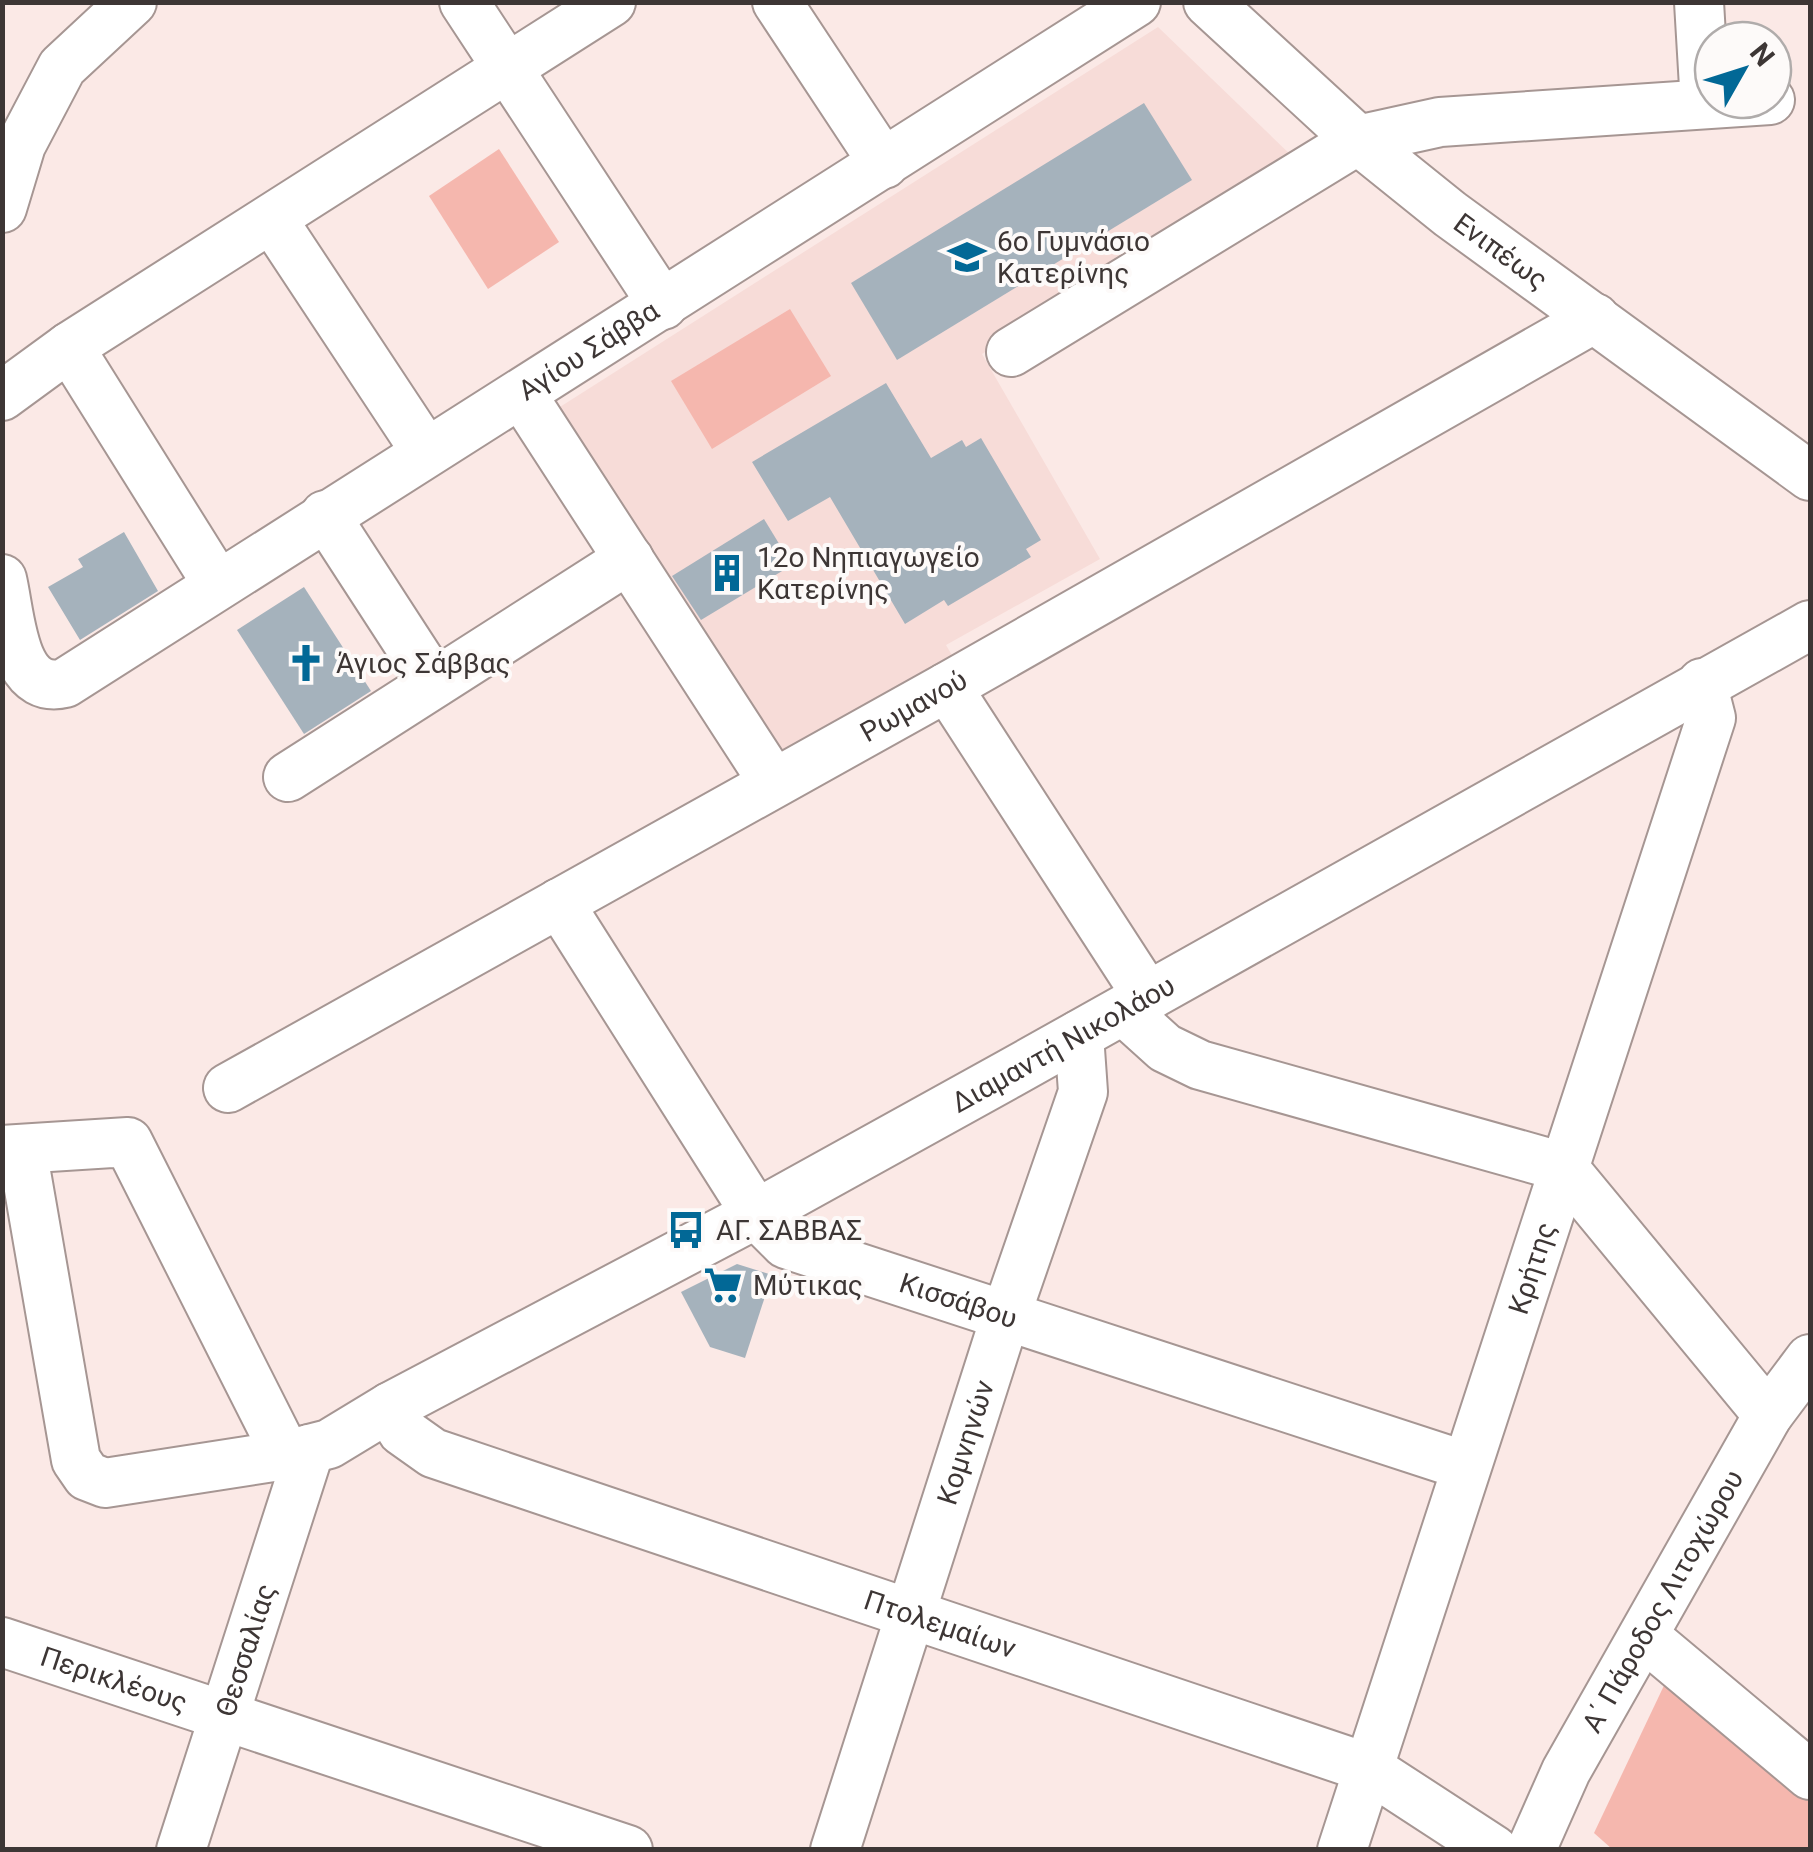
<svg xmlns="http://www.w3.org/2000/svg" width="1813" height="1852" font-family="Roboto,sans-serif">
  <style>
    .built { fill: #f7dcd8 }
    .green { fill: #f5b7ae }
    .building { fill: #a5b2bc }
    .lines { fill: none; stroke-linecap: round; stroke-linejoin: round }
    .minor-casing { stroke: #a69693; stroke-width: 52 }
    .minor { stroke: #fff; stroke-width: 48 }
    .labels { text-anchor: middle; stroke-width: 8; stroke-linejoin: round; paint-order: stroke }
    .poi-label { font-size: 28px; fill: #3d3635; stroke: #fdfaf9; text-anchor: start }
    .street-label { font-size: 28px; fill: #3d3635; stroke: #fdfaf9 }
  </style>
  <rect width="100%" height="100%" fill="#fbe9e6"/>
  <polygon class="built" points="1158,27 1295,159 982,354 1100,559 946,645 957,664 771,767 552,412"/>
  <g class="green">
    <polygon points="499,149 559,242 488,289 429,196"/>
    <polygon points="790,309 831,376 712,449 671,381"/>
    <polygon points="1669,1675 1810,1793 1810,1849 1612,1849 1594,1833"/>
  </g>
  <g class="building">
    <polygon points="1144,103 1192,180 897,360 851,283"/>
    <polygon points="886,383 931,458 962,440 966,447 981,438 1041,540 1026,549 1031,557 948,606 944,600 905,624 830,497 788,521 752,462"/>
    <polygon points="764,519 792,565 701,620 672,576"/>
    <polygon points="124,532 158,591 80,640 48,587 83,567 78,559"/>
    <polygon points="304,587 371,691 304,734 237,630"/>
    <polygon points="737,1264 772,1275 745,1358 710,1347 681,1292"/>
  </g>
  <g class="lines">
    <g class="minor-casing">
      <g id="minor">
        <polyline points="464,2 663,305"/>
        <polyline points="777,2 884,164"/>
        <path id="s1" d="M1208,2L1358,140L1450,214L1810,476"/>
        <polyline points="1699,2 1705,104"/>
        <polyline points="2,208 21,145 62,67 132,2"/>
        <polyline points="272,219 426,452"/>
        <polyline points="69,347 218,585"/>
        <polyline points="1011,352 1358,140 1440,122 1770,100"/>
        <polyline points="522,395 773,782"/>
        <polyline points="2,396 69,347 611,2"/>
        <polyline points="325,515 434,683"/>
        <path id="s2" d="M2,579C11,616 12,696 65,683L1136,2"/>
        <polyline points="947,687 1148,997"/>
        <polyline points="288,777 629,559"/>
        <path id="s3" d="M559,903L756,1214L786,1244L1466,1466"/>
        <polyline points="1124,1011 1165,1048 1200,1065 1563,1167 1768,1415"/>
        <path id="s4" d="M228,1088L947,687L1595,318"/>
        <path id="s5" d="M22,1149L76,1460L87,1476L105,1483L286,1455L329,1444L390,1407L756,1214L1009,1074L1810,625"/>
        <polyline points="2,1150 128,1142 286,1455"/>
        <path id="s6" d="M390,1407L402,1431L433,1453L1368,1768L1494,1850"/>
        <polyline points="1644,1636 1810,1775"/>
        <path id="s7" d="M2,1642L628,1850"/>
        <path id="s8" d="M181,1850L310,1449"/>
        <path id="s9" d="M835,1850L1006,1315L1083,1092L1079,1035"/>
        <path id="s10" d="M1342,1850L1711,718L1702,683"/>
        <path id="s11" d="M1531,1850L1566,1771L1768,1415L1810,1359"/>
      </g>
    </g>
    <use href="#minor" class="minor"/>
  </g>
  <defs>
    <g id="school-bare" transform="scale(3)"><path d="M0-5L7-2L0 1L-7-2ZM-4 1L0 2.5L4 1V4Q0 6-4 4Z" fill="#026896" stroke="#fdfaf9" stroke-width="2.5" paint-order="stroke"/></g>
    <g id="building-bare" transform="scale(3)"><path d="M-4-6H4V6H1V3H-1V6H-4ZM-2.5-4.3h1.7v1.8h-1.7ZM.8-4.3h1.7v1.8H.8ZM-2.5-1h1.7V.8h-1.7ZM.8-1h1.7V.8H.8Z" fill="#026896" stroke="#fdfaf9" stroke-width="2.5" paint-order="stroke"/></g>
    <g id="church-bare" transform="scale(3)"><path d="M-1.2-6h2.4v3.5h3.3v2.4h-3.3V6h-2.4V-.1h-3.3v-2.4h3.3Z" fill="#026896" stroke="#fdfaf9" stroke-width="2.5" paint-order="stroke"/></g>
    <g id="bus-bare" transform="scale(3)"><path d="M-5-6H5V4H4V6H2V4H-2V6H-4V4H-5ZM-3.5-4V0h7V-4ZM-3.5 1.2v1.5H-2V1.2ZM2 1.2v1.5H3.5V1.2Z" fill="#026896" stroke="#fdfaf9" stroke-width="2.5" paint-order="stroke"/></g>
    <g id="supermarket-bare" transform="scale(3)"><path d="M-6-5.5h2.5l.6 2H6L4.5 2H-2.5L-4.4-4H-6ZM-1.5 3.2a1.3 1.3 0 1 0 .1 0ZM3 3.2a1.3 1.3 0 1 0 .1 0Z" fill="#026896" stroke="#fdfaf9" stroke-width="2.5" paint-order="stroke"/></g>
  </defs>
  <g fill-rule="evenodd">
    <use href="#school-bare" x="967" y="257"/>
    <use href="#building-bare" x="727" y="573"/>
    <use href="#church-bare" x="306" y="663"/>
    <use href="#bus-bare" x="686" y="1230"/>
    <use href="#supermarket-bare" x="723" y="1285"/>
  </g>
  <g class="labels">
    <g class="poi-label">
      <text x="997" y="251">6ο Γυμνάσιο<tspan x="997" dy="32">Κατερίνης</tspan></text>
      <text x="757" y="567">12ο Νηπιαγωγείο<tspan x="757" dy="32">Κατερίνης</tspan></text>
      <text x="336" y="673">Άγιος Σάββας</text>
      <text x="716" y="1240">ΑΓ. ΣΑΒΒΑΣ</text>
      <text x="753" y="1295">Μύτικας</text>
    </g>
    <g class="street-label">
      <text dy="10" stroke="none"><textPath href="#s1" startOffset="385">Ενιπέως</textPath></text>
      <text dy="10" stroke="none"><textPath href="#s2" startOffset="758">Αγίου Σάββα</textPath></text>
      <text dy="10" stroke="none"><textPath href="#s4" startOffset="785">Ρωμανού</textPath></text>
      <text dy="10" stroke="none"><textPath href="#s5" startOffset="1418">Διαμαντή Νικολάου</textPath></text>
      <text dy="10" stroke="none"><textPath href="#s10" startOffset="612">Κρήτης</textPath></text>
      <text dy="10" stroke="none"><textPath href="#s3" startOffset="592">Κισσάβου</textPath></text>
      <text dy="10" stroke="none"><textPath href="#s9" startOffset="428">Κομνηνών</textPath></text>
      <text dy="10" stroke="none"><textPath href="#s11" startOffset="282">Α΄ Πάροδος Λιτοχώρου</textPath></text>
      <text dy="10" stroke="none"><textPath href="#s6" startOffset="600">Πτολεμαίων</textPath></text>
      <text dy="10" stroke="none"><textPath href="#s8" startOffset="210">Θεσσαλίας</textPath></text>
      <text dy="10" stroke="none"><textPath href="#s7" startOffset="118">Περικλέους</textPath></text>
    </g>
  </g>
  <rect width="1813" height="1852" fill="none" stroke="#3d3635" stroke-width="10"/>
  <g transform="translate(1743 70) rotate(51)"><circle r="48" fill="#fdfaf9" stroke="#b0acab" stroke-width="2.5"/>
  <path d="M0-8L18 38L0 25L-18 38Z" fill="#026896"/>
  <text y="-15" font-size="28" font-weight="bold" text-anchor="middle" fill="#3d3635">N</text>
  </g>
</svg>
